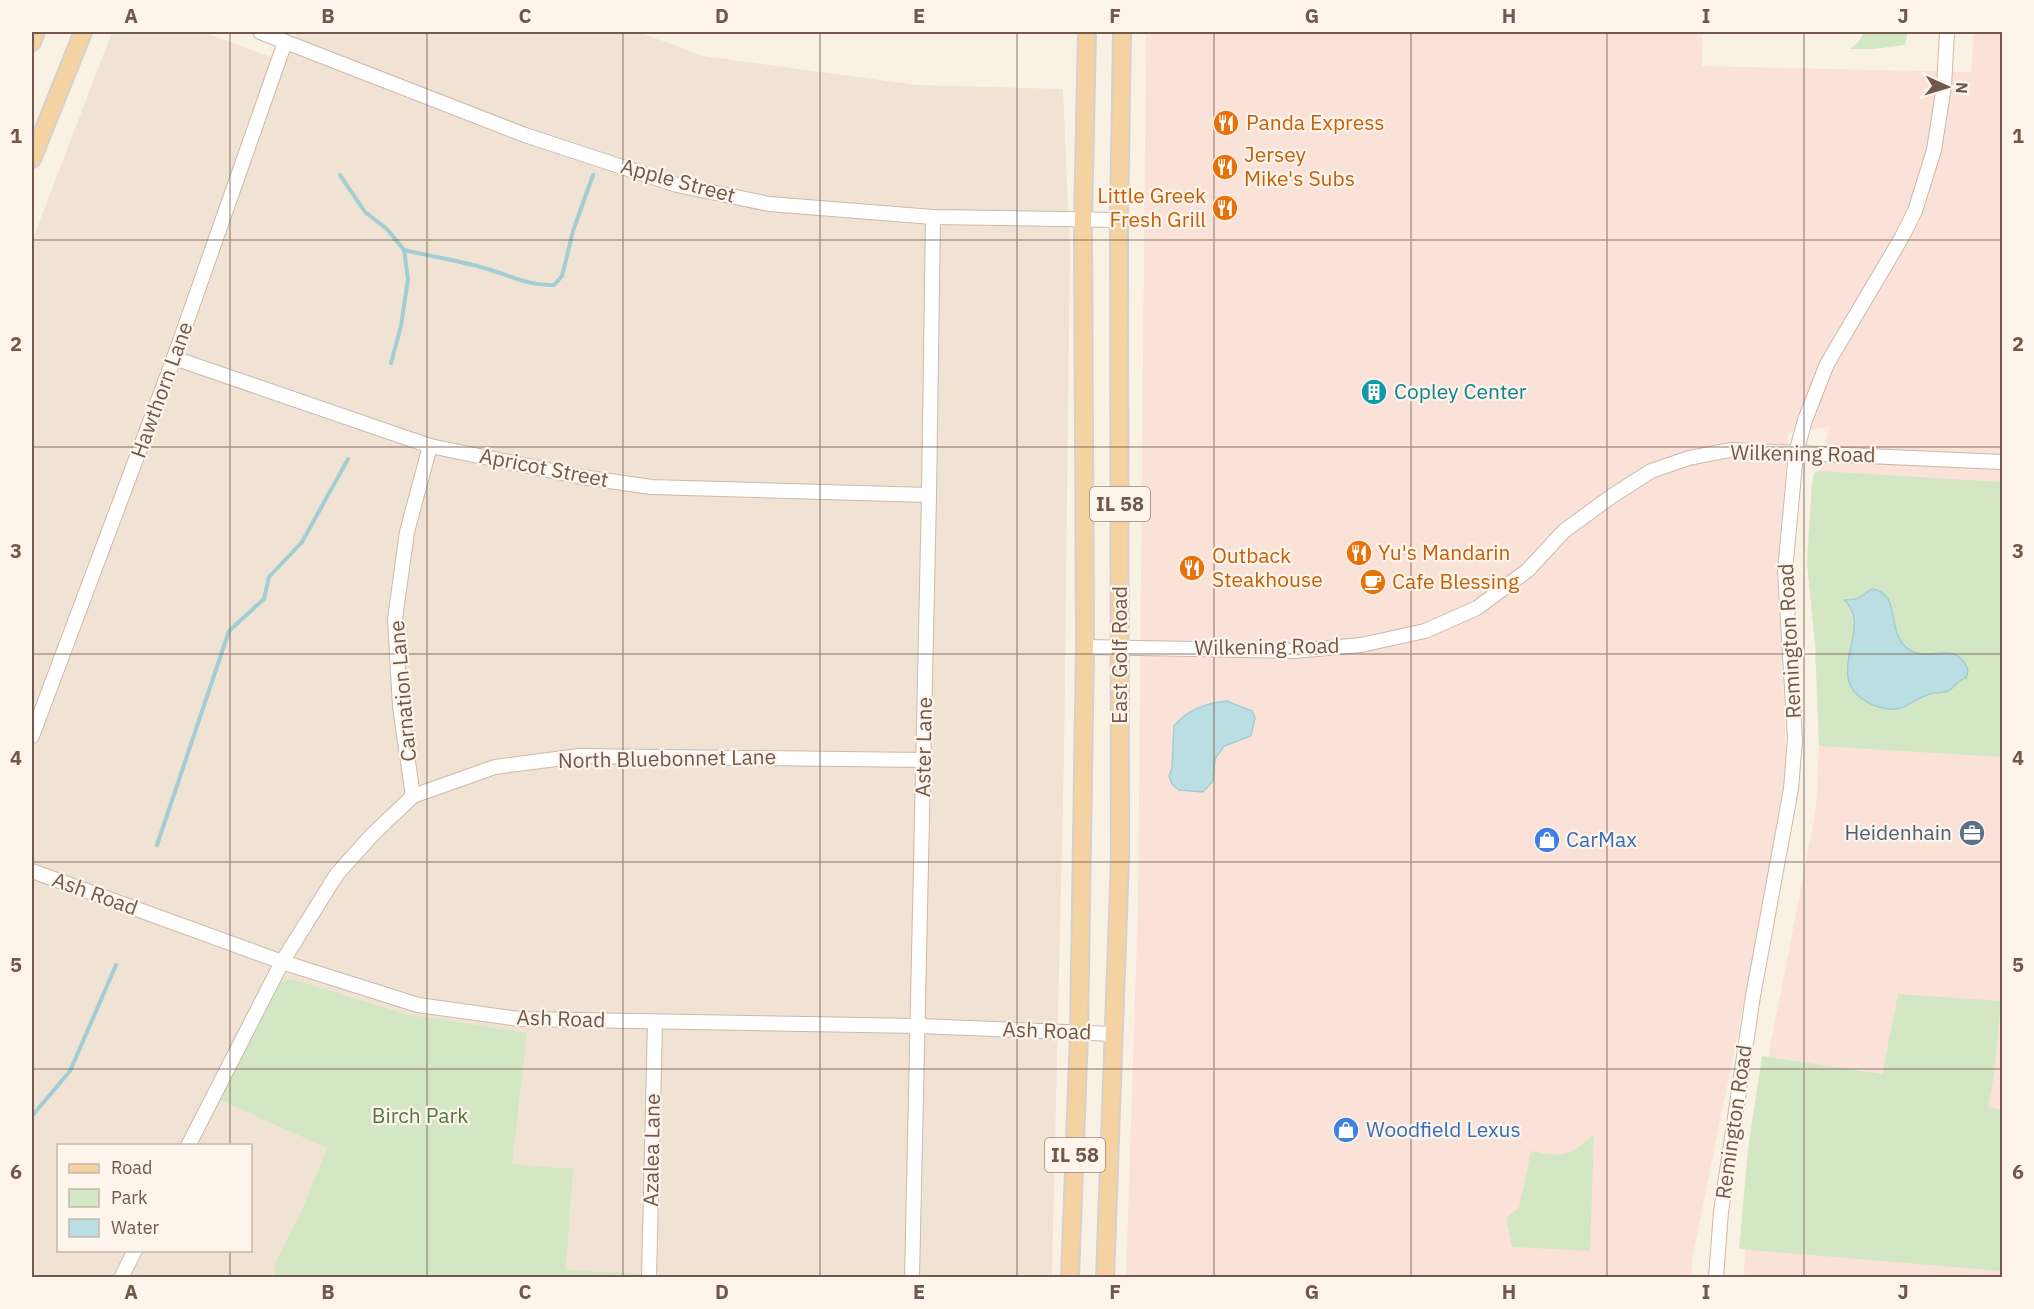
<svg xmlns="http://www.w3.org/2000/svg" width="2034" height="1309" font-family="'IBM Plex Sans',sans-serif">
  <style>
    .residential { fill: #f1e3d4; fill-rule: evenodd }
    .commercial { fill: #fae2d9 }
    .green { fill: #d4e7c5 }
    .water { fill: #bbdee2; stroke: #a2cdd3; stroke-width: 1.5 }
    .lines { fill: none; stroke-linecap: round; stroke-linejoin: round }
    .stream { stroke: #a2cdd3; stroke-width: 4 }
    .minor-casing { stroke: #cbb9ac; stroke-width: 16 }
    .major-casing { stroke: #d7d0cd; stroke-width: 20 }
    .minor { stroke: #fff; stroke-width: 14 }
    .major { stroke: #f4d2a2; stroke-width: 16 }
    .grid { fill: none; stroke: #71584c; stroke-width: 1.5; stroke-opacity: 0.55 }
    .labels { text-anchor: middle; stroke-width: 4.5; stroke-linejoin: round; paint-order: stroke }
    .shield { fill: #fdf5eb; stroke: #9b877c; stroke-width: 1.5 }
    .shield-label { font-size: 20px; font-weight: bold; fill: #71584c }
    .food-label { font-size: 21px; fill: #c56008; stroke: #fdf5eb; text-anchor: start }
    .street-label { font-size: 21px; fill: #71584c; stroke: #fdf5eb }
    .culture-label { font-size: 21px; fill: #0d838f; stroke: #fdf5eb; text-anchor: start }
    .service-label { font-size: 21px; fill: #4e5e75; stroke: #fdf5eb; text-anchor: end }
    .shop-label { font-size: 21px; fill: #366cbe; stroke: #fdf5eb; text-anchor: start }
    .park-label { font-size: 21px; fill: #557645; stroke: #fdf5eb }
    .neatline { fill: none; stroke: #71584c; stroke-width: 2 }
    .grid-label { font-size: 20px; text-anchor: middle; font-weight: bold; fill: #71584c }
  </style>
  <rect width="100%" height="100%" fill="#faf1e5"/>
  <path class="residential" d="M112,32H203L285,62L297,32H639L703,56L917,85L1063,89L1070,250L1064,758L1052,1277H32V241ZM58,1146H250V1250H58Z"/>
  <polygon class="commercial" points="1146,32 1702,32 1702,66 1971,72 1974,32 2002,32 2002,1277 1743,1277 1769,1053 1816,809 1819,746 1815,644 1807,562 1812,483 1819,471 1829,427 1788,433 1779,573 1786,757 1778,832 1692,1261 1692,1277 1126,1278 1138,903"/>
  <g class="green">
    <polygon points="1864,32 1908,32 1905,45 1874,49 1849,49 1858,43"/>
    <polygon points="1819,471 2002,482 2002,757 1819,746 1815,644 1807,562 1812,483 1814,473"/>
    <polygon points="292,979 405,1014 527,1033 512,1164 573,1169 566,1270 643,1274 643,1277 274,1277 276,1261 302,1210 327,1148 218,1099 275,984"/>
    <polygon points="1898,994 2001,1001 1994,1075 1988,1107 2002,1110 2002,1271 1739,1249 1748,1149 1762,1056 1882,1074"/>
    <path d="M1594,1134L1590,1251L1512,1247L1506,1218L1519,1208L1531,1151C1562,1158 1571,1156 1594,1134Z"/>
  </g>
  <g class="water">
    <path d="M1872,589C1904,594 1883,634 1911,651C1929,661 1949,643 1963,661C1968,667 1969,671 1966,678C1956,680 1956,687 1948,691C1944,693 1935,692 1930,694C1919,697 1911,704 1901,708C1890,711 1879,708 1869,703C1819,677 1876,628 1844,600L1857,599Z"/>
    <path d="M1227,701L1252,711L1255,718L1251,736L1224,746L1215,759L1213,781L1203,792L1179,790L1172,784L1169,776L1172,768L1174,726C1187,710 1206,703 1227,701Z"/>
  </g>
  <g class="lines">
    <g class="stream">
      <polyline points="340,175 365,212 387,229 404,250"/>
      <path d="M404,250C433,257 463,261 491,270C513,277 531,286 554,285L562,276L573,231L593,175"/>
      <polyline points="391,363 401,326 408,279 404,250"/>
      <polyline points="157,845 229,631 264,599 269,577 302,542 348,459"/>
      <polyline points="32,1116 70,1071 116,965"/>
    </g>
    <g class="minor-casing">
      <g id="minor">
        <polyline points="260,32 525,135 677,185 769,204 933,217 1119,220"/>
        <polyline points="174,358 430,446 582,477 651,487 929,495"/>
        <polyline points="1085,647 1294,651 1361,645 1425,631 1477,608 1528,570 1564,531 1612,496 1651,471 1689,458 1730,450 2002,462"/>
        <polyline points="32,736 174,358 285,42"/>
        <polyline points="413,796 400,707 395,619 407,532 430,446"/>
        <polyline points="32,871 282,962 418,1005 519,1019 919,1026 1114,1034"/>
        <polyline points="188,1146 282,962 337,874 373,834 413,796 495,767 579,756 924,760"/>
        <polyline points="121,1278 135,1250"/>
        <polyline points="649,1278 655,1022"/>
        <polyline points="912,1278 929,495 933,217"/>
        <polyline points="1716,1278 1721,1212 1753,996 1791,789 1795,739 1785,571 1796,453 1805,420 1827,364 1902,237 1915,211 1934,150 1944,86 1947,32"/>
      </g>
    </g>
    <g class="major-casing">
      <g id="major">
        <polyline points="32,42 36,32"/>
        <polyline points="32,159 83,32"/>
        <polyline points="1070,1278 1079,1033 1085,647 1083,221 1087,32"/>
        <polyline points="1105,1278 1120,858 1119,220 1122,32"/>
      </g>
    </g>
    <use href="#minor" class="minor"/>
    <use href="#major" class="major"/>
  </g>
  <path class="grid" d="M230,32V1146M427,32V1278M623,32V1278M820,32V1278M1017,32V1278M1214,32V1278M1411,32V1278M1607,32V1278M1804,32V1278M32,240H2002M32,447H2002M32,654H2002M32,862H2002M32,1069H2002M230,1250V1278"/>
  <defs>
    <g id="restaurant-disc" transform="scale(1.35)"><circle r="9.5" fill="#e8710a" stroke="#fdf5eb"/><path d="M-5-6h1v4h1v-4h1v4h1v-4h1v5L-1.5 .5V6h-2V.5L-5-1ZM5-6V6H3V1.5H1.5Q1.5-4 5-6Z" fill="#fff"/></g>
    <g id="building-disc" transform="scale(1.35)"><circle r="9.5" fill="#0f9aa8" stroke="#fdf5eb"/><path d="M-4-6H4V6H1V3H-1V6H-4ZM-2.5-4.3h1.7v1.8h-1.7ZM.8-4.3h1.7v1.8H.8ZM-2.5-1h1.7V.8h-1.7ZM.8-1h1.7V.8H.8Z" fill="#fff"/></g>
    <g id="cafe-disc" transform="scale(1.35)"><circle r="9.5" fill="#e8710a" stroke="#fdf5eb"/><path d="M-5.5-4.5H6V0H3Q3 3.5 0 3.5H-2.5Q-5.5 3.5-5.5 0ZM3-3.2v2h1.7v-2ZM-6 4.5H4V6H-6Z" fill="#fff"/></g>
    <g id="office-disc" transform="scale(1.35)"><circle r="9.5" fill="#5c6f8a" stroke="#fdf5eb"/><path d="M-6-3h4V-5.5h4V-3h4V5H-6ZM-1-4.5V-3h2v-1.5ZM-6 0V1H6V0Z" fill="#fff"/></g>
    <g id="shop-disc" transform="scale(1.35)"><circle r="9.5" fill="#3f7fe0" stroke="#fdf5eb"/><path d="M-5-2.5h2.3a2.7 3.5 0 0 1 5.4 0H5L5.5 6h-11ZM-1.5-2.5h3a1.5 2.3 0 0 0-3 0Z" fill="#fff"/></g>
  </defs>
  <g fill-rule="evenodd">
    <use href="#restaurant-disc" x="1226" y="123"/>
    <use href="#restaurant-disc" x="1225" y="167"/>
    <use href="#restaurant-disc" x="1225" y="208"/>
    <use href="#building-disc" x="1374" y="392"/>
    <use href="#restaurant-disc" x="1359" y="553"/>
    <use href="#restaurant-disc" x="1192" y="568"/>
    <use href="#cafe-disc" x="1373" y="582"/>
    <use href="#office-disc" x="1972" y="833"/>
    <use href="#shop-disc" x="1547" y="840"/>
    <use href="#shop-disc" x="1346" y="1130"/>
  </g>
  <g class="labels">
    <g class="shield">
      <rect x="1090" y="487" width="60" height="34" rx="4.5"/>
      <rect x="1045" y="1138" width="60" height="34" rx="4.5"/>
    </g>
    <g class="shield-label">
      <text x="1120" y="511">IL 58</text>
      <text x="1075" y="1162">IL 58</text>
    </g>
    <g class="food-label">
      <text x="1246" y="130">Panda Express</text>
      <text x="1244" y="162">Jersey<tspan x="1244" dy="24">Mike's Subs</tspan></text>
      <text x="1206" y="203" text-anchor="end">Little Greek<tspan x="1206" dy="24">Fresh Grill</tspan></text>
      <text x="1378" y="560">Yu's Mandarin</text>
      <text x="1212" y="563">Outback<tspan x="1212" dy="24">Steakhouse</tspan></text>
      <text x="1392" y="589">Cafe Blessing</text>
    </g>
    <g class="street-label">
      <text transform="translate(678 181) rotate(15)" y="7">Apple Street</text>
      <text transform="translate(162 390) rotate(-70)" y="7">Hawthorn Lane</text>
      <text transform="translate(1803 454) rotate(1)" y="7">Wilkening Road</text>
      <text transform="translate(544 468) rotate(11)" y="7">Apricot Street</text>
      <text transform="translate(1790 641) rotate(-93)" y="7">Remington Road</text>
      <text transform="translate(1267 647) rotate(-1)" y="7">Wilkening Road</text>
      <text transform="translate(1120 655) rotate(-90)" y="7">East Golf Road</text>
      <text transform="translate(403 691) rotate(-95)" y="7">Carnation Lane</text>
      <text transform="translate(924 747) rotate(-89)" y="7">Aster Lane</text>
      <text transform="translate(667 759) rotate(-1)" y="7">North Bluebonnet Lane</text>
      <text transform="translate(95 894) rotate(20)" y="7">Ash Road</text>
      <text transform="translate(561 1019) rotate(2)" y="7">Ash Road</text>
      <text transform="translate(1047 1031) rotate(2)" y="7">Ash Road</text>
      <text transform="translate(1734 1122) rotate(-82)" y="7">Remington Road</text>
      <text transform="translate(652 1150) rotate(-89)" y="7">Azalea Lane</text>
    </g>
    <g class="culture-label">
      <text x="1394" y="399">Copley Center</text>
    </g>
    <g class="service-label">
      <text x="1952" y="840">Heidenhain</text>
    </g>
    <g class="shop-label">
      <text x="1566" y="847">CarMax</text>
      <text x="1366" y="1137">Woodfield Lexus</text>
    </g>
    <g class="park-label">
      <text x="420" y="1123">Birch Park</text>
    </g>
  </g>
  <rect width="2034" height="1309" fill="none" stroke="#fdf5eb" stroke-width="66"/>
  <rect x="57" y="1144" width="195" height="108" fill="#fdf5eb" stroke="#c5b6ab" stroke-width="1.5"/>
  <rect x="69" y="1164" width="30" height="9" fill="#f4d2a2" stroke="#c5b6ab" stroke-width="1.5"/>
  <text x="111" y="1174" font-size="18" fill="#71584c">Road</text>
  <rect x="69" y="1189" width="30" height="18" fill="#d4e7c5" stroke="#c5b6ab" stroke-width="1.5"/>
  <text x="111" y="1204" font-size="18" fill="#71584c">Park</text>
  <rect x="69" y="1219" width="30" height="18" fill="#bbdee2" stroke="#c5b6ab" stroke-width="1.5"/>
  <text x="111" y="1234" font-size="18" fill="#71584c">Water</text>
  <g transform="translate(1947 87) rotate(94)" stroke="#fdf5eb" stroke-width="4.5" paint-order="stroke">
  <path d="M0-4.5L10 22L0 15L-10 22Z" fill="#71584c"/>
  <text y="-9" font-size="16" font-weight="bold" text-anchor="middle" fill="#71584c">N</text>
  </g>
  <rect x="33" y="33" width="1968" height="1243" class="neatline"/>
  <g class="grid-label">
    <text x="131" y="23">A</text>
    <text x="328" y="23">B</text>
    <text x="525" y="23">C</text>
    <text x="722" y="23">D</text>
    <text x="919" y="23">E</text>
    <text x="1115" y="23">F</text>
    <text x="1312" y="23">G</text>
    <text x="1509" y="23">H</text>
    <text x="1706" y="23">I</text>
    <text x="1903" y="23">J</text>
    <text x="16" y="143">1</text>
    <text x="2018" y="143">1</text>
    <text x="16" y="351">2</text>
    <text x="2018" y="351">2</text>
    <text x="16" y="558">3</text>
    <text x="2018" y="558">3</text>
    <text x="16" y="765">4</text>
    <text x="2018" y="765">4</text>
    <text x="16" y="972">5</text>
    <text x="2018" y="972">5</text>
    <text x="16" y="1179">6</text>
    <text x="2018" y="1179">6</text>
    <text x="131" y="1299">A</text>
    <text x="328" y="1299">B</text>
    <text x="525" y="1299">C</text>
    <text x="722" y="1299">D</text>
    <text x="919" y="1299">E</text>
    <text x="1115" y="1299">F</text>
    <text x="1312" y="1299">G</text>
    <text x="1509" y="1299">H</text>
    <text x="1706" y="1299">I</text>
    <text x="1903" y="1299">J</text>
  </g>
</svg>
